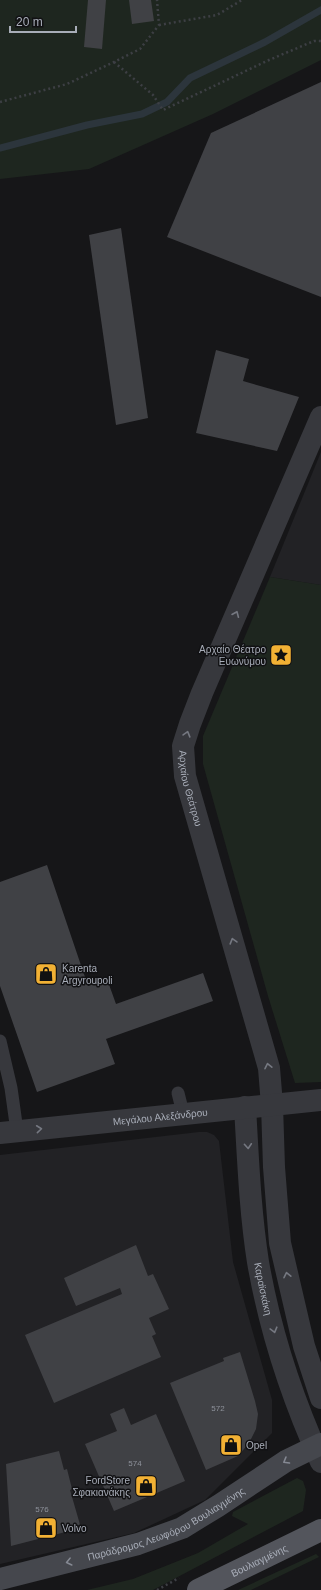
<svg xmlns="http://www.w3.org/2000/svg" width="321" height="1590" font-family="Helvetica,sans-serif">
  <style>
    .built { fill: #222225 }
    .green { fill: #1e261f }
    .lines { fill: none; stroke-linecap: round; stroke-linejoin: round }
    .stream { stroke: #2c353c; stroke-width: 7 }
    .building { fill: #404145 }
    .path { stroke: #3d3f44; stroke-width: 2.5; stroke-dasharray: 2 3; stroke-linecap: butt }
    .lane { stroke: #37383d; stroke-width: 13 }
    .street { stroke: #37383d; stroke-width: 22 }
    .secondary { stroke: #45474d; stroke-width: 22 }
    .primary { stroke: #53555c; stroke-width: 22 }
    .oneway { stroke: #757881 }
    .oneway2 { stroke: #858993 }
    .labels { text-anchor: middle; stroke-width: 3; stroke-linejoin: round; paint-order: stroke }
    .number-label { font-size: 8px; fill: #8e929b }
    .poi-label { font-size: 10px; fill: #a8adb8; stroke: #111113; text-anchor: start }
    .street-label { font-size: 10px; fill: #a8adb8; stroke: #111113 }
  </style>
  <rect width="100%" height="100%" fill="#161618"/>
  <g class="built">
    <polygon points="321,452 321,585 270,577"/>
    <polygon points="199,1132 207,1132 214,1135 219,1141 233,1262 272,1400 272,1433 205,1500 134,1533 0,1564 0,1155"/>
  </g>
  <g class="green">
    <polygon points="0,0 321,0 321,60 213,114 89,169 0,179"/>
    <polygon points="270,577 321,585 321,1082 295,1083 268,996 203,764 203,736"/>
    <polygon points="297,1478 303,1481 306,1490 303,1511 153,1590 87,1590 133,1579 198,1553 248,1524 232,1516 233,1512"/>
    <polygon points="316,1554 319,1557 251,1590 238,1590"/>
  </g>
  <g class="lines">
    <polyline class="stream" points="0,148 87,125 142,114 167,102 190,78 265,42 321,10"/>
  </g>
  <g class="building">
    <polygon points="88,0 106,0 102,49 84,47"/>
    <polygon points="129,0 151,0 154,21 132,24"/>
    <polygon points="321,82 321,297 167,237 211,133"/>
    <polygon points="121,228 148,418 116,425 89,235"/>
    <polygon points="216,350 249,359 243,381 299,397 277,451 196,433"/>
    <polygon points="47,865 88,986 107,979 116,1004 203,973 213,1001 106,1039 115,1064 37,1092 0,986 0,882"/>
    <polygon points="136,1245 148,1276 153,1274 169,1309 149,1318 156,1334 152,1336 161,1357 54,1403 25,1335 122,1294 120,1288 76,1306 64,1278"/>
    <polygon points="240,1352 255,1401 258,1414 256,1429 249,1443 238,1456 206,1470 170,1383 224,1361 223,1358"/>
    <polygon points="124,1408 131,1425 156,1414 185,1481 114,1511 85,1444 117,1431 110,1414"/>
    <polygon points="59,1451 64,1470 67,1469 72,1489 70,1490 81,1528 11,1546 6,1464"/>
  </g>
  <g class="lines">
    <g class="path">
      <polyline points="159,25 217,15 242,0"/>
      <polyline points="114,62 153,95 163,110 269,60 314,41 321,41"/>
      <polyline points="0,102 67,84 114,62 140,49 159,25 157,0"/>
      <polyline points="157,1590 179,1578"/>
    </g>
    <g class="lane">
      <polyline points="0,1041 11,1088 17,1131"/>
      <polyline points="178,1093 183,1113"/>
    </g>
    <g class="street">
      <path id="s1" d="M321,417L202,693L190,724L183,746L185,776L269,1068L272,1105L274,1167L280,1243L304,1346L321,1398"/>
      <path id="s2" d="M245,1107C248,1158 250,1211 258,1262C270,1331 292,1398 321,1462"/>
      <path id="s3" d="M0,1133L321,1100"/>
    </g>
    <path class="secondary" id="s4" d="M0,1579L138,1544L182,1528L218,1506L286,1461L321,1444"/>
    <path class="primary" id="s5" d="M198,1590L321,1530"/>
  </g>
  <defs><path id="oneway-chevron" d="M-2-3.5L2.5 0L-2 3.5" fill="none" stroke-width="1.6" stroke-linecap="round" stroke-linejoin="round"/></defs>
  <g class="oneway">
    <use href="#oneway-chevron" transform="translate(236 614) rotate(-67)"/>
    <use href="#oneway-chevron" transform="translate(187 734) rotate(-74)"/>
    <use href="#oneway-chevron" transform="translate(233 941) rotate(-106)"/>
    <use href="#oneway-chevron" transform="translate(268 1066) rotate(-102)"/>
    <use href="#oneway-chevron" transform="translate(39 1129) rotate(-6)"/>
    <use href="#oneway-chevron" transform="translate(248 1146) rotate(86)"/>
    <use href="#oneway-chevron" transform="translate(287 1275) rotate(-102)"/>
    <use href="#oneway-chevron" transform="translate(274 1330) rotate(75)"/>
  </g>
  <g class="oneway2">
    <use href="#oneway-chevron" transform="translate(286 1461) rotate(150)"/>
    <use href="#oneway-chevron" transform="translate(69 1562) rotate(166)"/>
  </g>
  <defs>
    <g id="sight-square" transform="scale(1.15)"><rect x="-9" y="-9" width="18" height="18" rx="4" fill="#f2b134" stroke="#111113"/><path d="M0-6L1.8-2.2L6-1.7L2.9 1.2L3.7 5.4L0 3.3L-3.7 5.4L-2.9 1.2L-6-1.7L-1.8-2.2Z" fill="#111"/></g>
    <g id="shop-square" transform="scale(1.15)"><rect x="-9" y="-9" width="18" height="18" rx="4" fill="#f2b134" stroke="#111113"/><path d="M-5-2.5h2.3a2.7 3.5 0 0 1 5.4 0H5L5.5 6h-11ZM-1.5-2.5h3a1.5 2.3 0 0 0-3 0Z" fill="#111"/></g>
  </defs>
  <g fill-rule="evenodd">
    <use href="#sight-square" x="281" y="655"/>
    <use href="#shop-square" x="46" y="974"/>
    <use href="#shop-square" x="231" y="1445"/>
    <use href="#shop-square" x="146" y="1486"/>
    <use href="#shop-square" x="46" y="1528"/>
  </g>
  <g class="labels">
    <g class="number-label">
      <text x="218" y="1411">572</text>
      <text x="135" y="1466">574</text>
      <text x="42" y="1512">576</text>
    </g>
    <g class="poi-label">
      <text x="266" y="653" text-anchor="end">Αρχαίο Θέατρο<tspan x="266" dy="12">Ευωνύμου</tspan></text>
      <text x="62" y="972">Karenta<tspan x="62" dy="12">Argyroupoli</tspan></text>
      <text x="246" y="1449">Opel</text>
      <text x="130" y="1484" text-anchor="end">FordStore<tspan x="130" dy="12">Σφακιανάκης</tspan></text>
      <text x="62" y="1532">Volvo</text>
    </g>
    <g class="street-label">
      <text dy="4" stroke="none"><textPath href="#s1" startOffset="400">Αρχαίου Θεάτρου</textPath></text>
      <text dy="4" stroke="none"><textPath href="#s3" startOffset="161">Μεγάλου Αλεξάνδρου</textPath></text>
      <text dy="4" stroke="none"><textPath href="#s2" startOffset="183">Καραϊσκάκη</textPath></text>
      <text dy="4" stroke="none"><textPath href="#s4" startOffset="176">Παράδρομος Λεωφόρου Βουλιαγμένης</textPath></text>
      <text dy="4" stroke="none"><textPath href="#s5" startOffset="68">Βουλιαγμένης</textPath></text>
    </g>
  </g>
  <path d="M10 26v6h66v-6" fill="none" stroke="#a8adb8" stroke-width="2"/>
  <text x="16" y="26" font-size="12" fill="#a8adb8" stroke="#111113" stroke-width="3" paint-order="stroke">20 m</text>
</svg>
